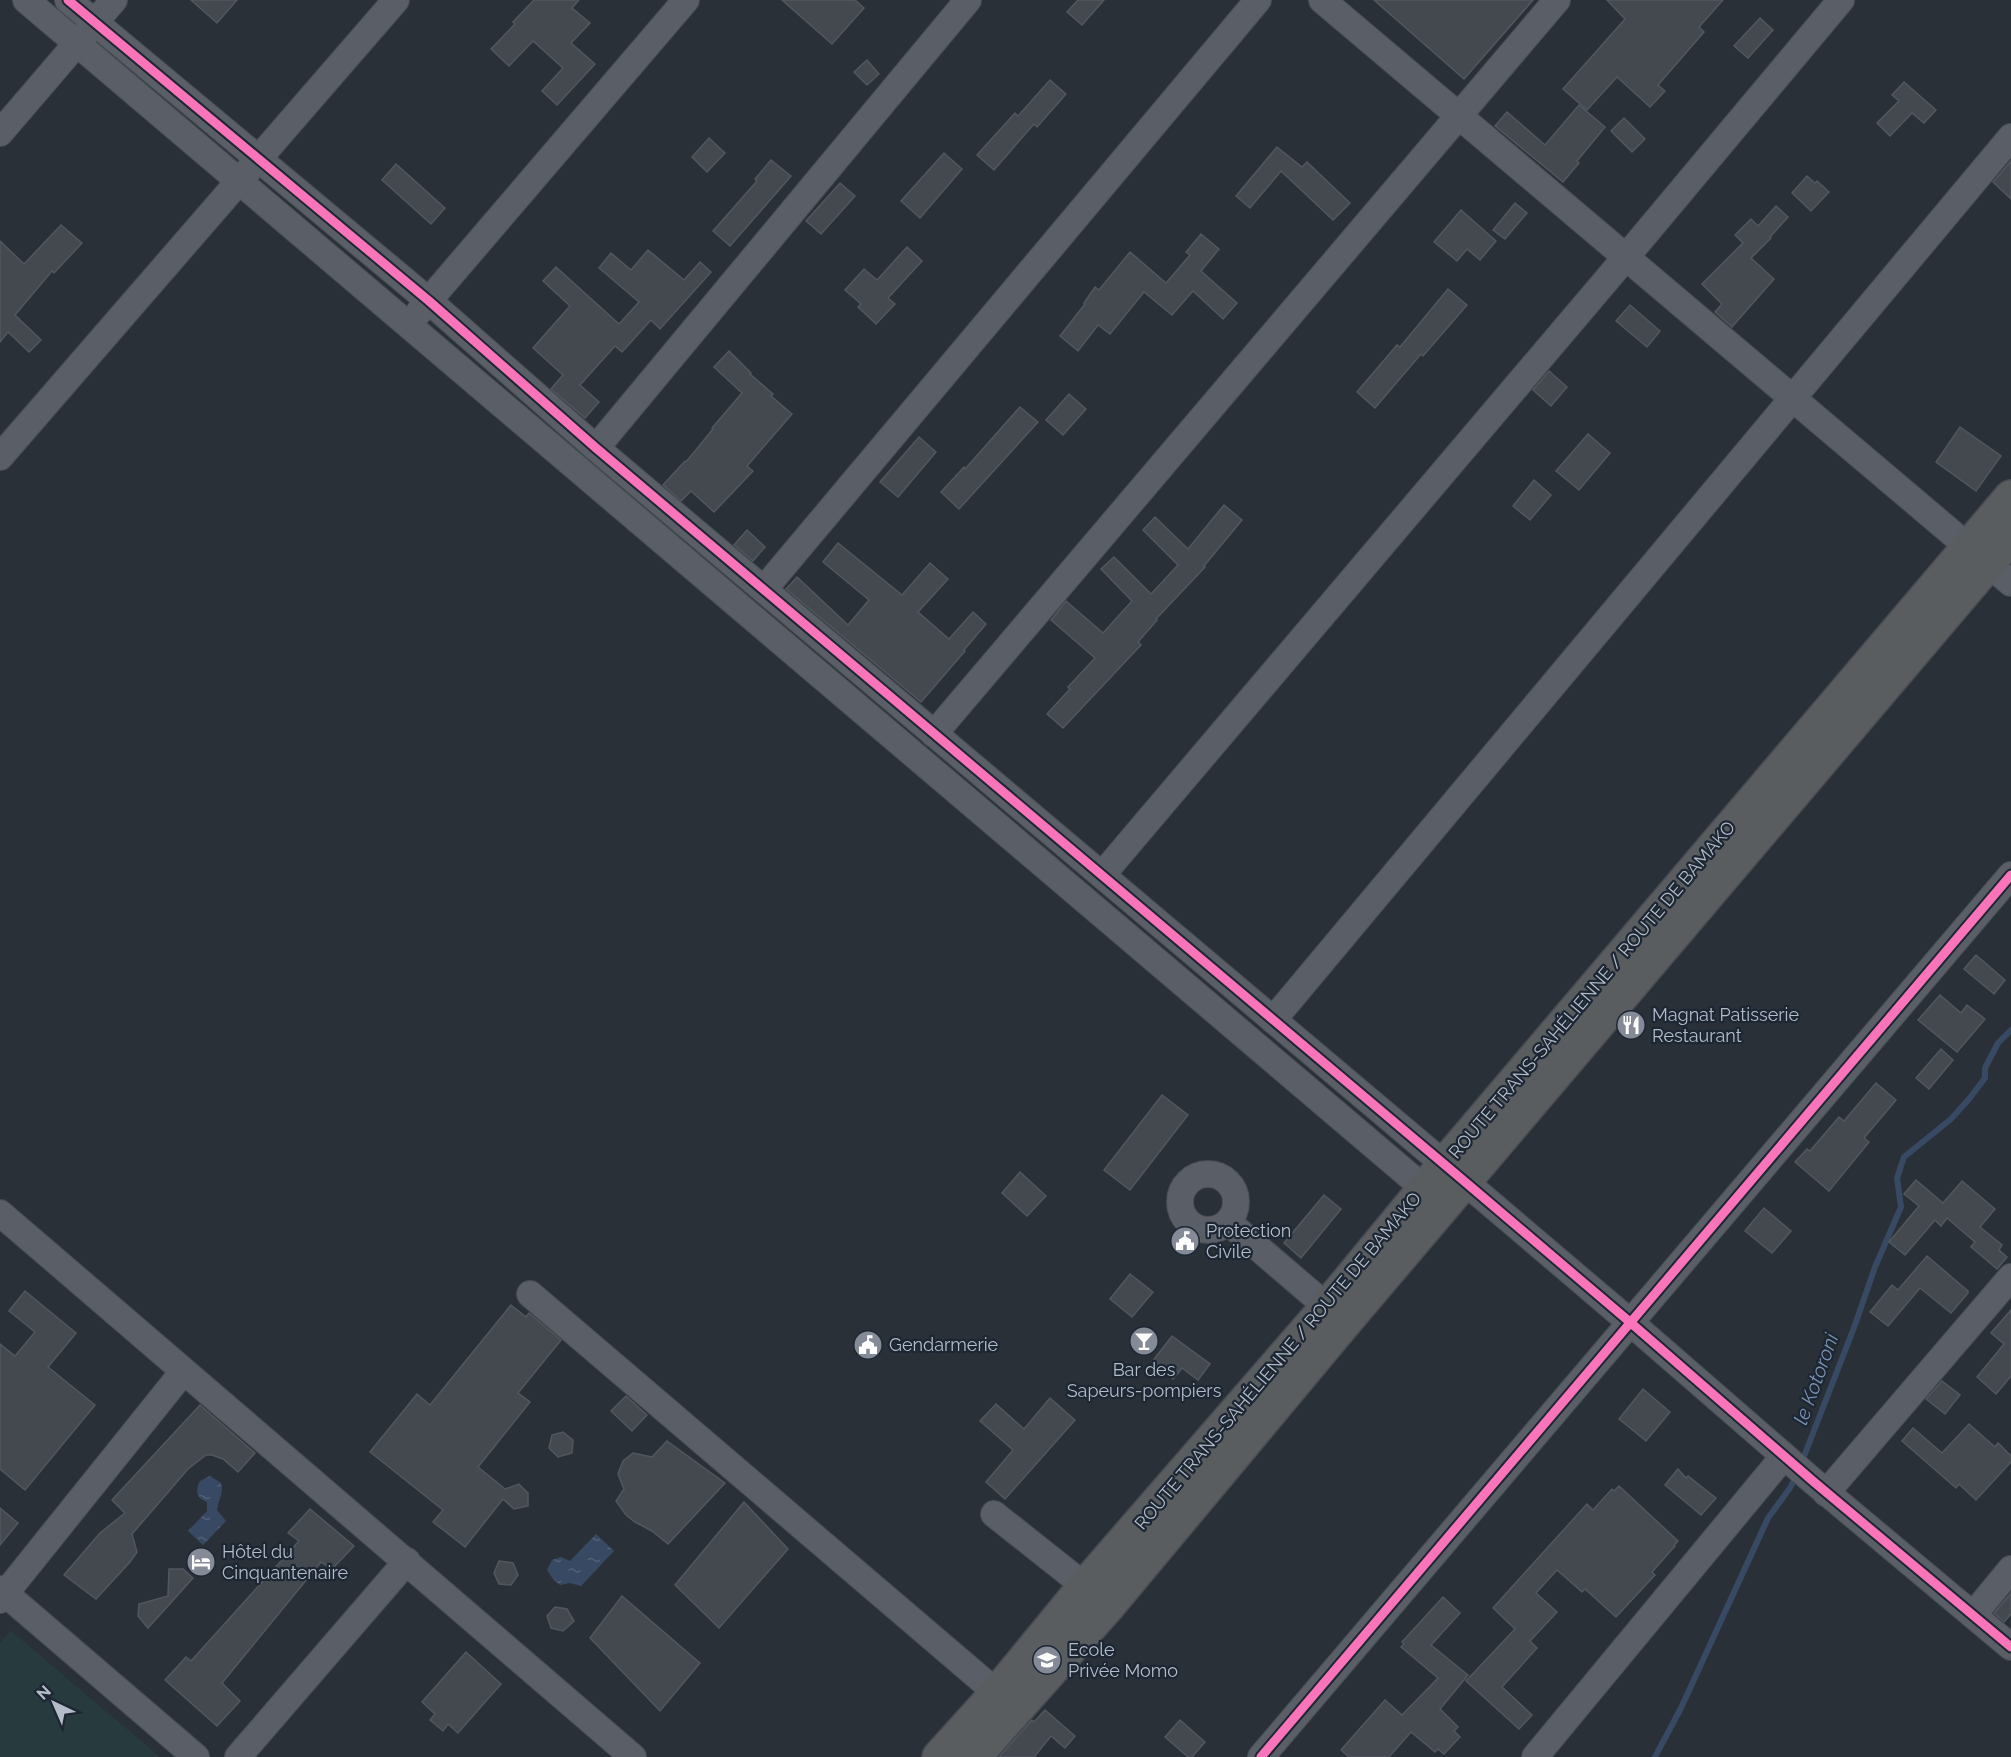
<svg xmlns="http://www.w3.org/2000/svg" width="2011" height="1757" font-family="Raleway,sans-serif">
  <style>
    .garden { fill: #273a3e }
    .water { fill: url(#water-ripples) }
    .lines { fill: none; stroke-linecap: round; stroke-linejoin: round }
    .stream { stroke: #384963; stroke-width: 6 }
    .building { fill: #444950; stroke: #52575f; stroke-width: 1.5 }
    .minor-casing { stroke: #484c53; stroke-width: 28 }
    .highway-casing { stroke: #474c53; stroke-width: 36 }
    .minor { stroke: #5a5e66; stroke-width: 26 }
    .highway { stroke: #5a5d60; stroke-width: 33 }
    .cycleway-casing { stroke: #1d2633; stroke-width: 13 }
    .cycleway { stroke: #fb73b8; stroke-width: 9 }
    .labels { text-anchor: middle; stroke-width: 4.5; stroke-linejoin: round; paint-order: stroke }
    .street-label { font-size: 18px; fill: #b4bcc9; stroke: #1d2633 }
    .poi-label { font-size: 18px; fill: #b4bcc9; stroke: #1d2633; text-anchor: start }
    .water-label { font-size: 20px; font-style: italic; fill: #7c92b1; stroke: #1d2633 }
  </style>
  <defs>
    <pattern id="water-ripples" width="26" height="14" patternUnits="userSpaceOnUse" patternTransform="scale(1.5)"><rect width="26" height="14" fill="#384963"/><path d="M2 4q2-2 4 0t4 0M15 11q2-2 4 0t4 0" fill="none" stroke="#526178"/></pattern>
  </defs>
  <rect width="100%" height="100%" fill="#2a3038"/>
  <polygon class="garden" points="11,1631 160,1757 0,1757 0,1643"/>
  <g class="water">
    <path d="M210,1476L221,1483C224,1493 218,1501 217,1510L226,1521L203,1545L188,1531L207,1511V1502C196,1498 195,1490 200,1481Z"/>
    <polygon points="596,1534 614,1551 581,1586 570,1583 560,1585 553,1579 547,1570 552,1560 561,1557 570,1561"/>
  </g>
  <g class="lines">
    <g class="stream">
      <polyline points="1801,1464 1855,1325 1875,1267 1901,1207 1897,1178 1904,1157 1951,1119 1969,1099 1985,1078 1985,1068 1998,1043 2011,1030"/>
      <polyline points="1655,1757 1681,1708 1768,1518 1790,1488 1797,1474"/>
    </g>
  </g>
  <g class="building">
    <polygon points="191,0 237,0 217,23"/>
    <polygon points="534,0 579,0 572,8 590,23 571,43 595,64 557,105 542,91 563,68 533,41 509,66 491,49 515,24 513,22"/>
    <polygon points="782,0 855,0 864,8 832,44"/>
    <polygon points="1078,0 1104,0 1082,25 1067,12"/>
    <polygon points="1374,0 1533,0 1464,79"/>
    <polygon points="1607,0 1723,0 1699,27 1704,32 1658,85 1665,91 1650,107 1617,77 1587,110 1563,89 1625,19"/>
    <polygon points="1760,18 1773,30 1748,58 1734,46"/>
    <polygon points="867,60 879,74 867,85 854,72"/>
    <polygon points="1050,80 1066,94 1037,127 1034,124 994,170 977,155 1015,113 1018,116"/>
    <polygon points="1904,82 1936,110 1924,123 1912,113 1890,136 1877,123 1899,101 1892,95"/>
    <polygon points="1579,105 1605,127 1577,161 1579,163 1563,182 1495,126 1507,112 1545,145"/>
    <polygon points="1624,118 1645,139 1632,152 1611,131"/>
    <polygon points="709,138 725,153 707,172 692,157"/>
    <polygon points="1277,147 1302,167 1307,162 1350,203 1333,220 1281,171 1250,208 1236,196"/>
    <polygon points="944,153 962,169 920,218 901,201"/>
    <polygon points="771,160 791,176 730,246 713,231 757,181 755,179"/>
    <polygon points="2011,161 2011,199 1993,182"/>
    <polygon points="396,164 445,208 431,224 382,180"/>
    <polygon points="1807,176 1815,183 1817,181 1829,192 1811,211 1792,193"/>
    <polygon points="840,183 855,196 821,234 806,221"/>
    <polygon points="1515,203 1527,213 1505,239 1493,230"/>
    <polygon points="1776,206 1788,217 1770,237 1771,238 1751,258 1774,279 1732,327 1715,312 1722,304 1702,284 1743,243 1735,235 1751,219 1758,226"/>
    <polygon points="1461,210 1496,241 1480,260 1467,249 1457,261 1434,242"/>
    <polygon points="61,225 82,243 54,273 52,271 15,315 41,340 29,352 8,332 0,342 0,241 24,264"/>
    <polygon points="1201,234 1219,249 1201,271 1237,303 1223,319 1193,291 1172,315 1144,292 1110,334 1098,325 1078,351 1060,336 1085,304 1084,303 1095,287 1099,290 1130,252 1166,283 1190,255 1186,252"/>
    <polygon points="907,247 922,261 888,298 895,304 876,324 858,307 861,304 845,290 864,269 877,280"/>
    <polygon points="648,250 684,280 700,262 711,272 660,329 651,320 622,352 615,346 580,385 599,402 585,418 551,389 563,375 533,348 570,306 543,281 556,267 619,324 639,302 599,268 611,253 631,270"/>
    <polygon points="1448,289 1467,305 1423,356 1421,354 1375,408 1357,392 1397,345 1400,347"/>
    <polygon points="1630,305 1660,331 1647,347 1616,321"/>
    <polygon points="729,351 751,373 750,374 773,394 771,396 792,414 747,466 753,471 714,512 691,491 681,501 663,485 685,461 686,462 713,429 712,428 742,393 714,367"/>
    <polygon points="1549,371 1567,387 1551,406 1533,390"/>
    <polygon points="1069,394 1086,409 1063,435 1046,420"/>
    <polygon points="1020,407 1038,422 959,509 941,492 964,467 965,469"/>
    <polygon points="1960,427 2001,456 1976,491 1936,462"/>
    <polygon points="1588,434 1610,453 1579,490 1556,471"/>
    <polygon points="919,437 936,452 898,497 880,482"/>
    <polygon points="1534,480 1551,495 1530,520 1513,506"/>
    <polygon points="1224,505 1242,520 1204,566 1205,567 1156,619 1157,620 1138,642 1141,645 1063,728 1047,714 1070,689 1068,687 1095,658 1051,620 1066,601 1103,633 1132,601 1101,569 1114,557 1151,594 1178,565 1143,530 1155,517 1188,549"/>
    <polygon points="747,530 765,547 753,561 734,545"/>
    <polygon points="838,543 902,595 930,563 948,579 918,612 949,639 973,612 986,624 964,650 965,651 921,702 786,589 797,577 848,625 869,600 823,562"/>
    <polygon points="1976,955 2005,980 1994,994 1964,969"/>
    <polygon points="1940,995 1961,1013 1967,1005 1985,1019 1957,1052 1918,1020"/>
    <polygon points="1941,1049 1953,1060 1929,1089 1916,1078"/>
    <polygon points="1876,1083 1896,1100 1864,1138 1869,1142 1829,1191 1795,1162 1807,1149 1810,1151 1839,1117 1844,1121"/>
    <polygon points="1162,1095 1188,1115 1130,1190 1104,1170"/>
    <polygon points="1020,1172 1046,1196 1027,1216 1002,1193"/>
    <polygon points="1916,1180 1943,1203 1962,1181 1995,1209 1980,1227 2002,1245 1999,1250 2007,1257 1997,1269 1971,1247 1975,1242 1947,1218 1941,1226 1935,1220 1905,1255 1889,1242 1919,1206 1904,1194"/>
    <polygon points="1324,1195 1341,1209 1301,1258 1284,1243"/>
    <polygon points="1764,1208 1791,1231 1772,1253 1745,1231"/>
    <polygon points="1927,1256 1968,1291 1968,1293 1951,1313 1920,1288 1888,1326 1870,1312 1892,1285 1898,1290"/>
    <polygon points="1130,1274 1153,1292 1132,1317 1110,1299"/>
    <polygon points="25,1291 76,1333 48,1367 95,1405 25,1490 0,1469 0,1344 15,1356 35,1332 9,1311"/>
    <polygon points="511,1305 526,1317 529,1313 561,1340 518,1393 530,1402 478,1467 505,1489 519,1484 528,1493 528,1506 514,1509 503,1499 465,1547 433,1522 443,1510 370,1452 417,1394 430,1405"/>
    <polygon points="2011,1310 2011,1376 1996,1394 1977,1377 2004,1344 1991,1333"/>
    <polygon points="1172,1336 1210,1364 1198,1380 1182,1368 1173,1379 1152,1362"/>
    <polygon points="1942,1381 1960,1395 1945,1414 1926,1399"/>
    <polygon points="1643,1389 1670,1412 1646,1441 1619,1419"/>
    <polygon points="626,1396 647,1415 632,1431 611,1411"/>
    <polygon points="1050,1398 1075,1420 1005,1499 986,1482 1013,1450 980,1421 996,1404 1024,1429"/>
    <polygon points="200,1405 255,1453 238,1472 223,1459 212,1455 206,1455 188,1469 132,1534 137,1552 130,1562 96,1599 64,1575 100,1533 125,1513 112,1500"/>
    <polygon points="1969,1424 1995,1447 1998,1443 2011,1456 2011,1462 1976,1500 1959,1484 1956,1488 1902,1441 1913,1428 1942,1453"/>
    <polygon points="563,1432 573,1440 572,1453 558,1457 549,1448 552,1435"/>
    <polygon points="667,1441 725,1483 668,1544 652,1531 635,1522 626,1515 616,1501 624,1489 618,1474 623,1461 633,1453 652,1457"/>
    <polygon points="1678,1469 1686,1478 1688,1476 1716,1498 1701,1515 1665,1485"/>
    <polygon points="1619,1486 1678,1541 1674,1545 1675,1546 1652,1572 1655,1575 1616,1617 1585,1589 1582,1592 1557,1570 1536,1593 1557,1612 1530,1641 1537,1648 1502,1687 1532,1715 1519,1729 1466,1681 1515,1629 1493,1608 1587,1504 1593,1510 1612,1489 1614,1491"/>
    <polygon points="744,1502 788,1549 719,1628 675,1585"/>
    <polygon points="0,1508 18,1523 0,1545"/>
    <polygon points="310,1509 354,1546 332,1569 321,1562 222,1683 240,1701 217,1726 165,1680 186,1657 191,1661 299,1541 288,1533"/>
    <polygon points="499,1561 513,1563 518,1575 511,1585 499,1584 494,1573"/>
    <polygon points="169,1569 183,1569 193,1578 148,1628 138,1616 139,1604 168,1596"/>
    <polygon points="2011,1593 2011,1614 2004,1622 1994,1613"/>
    <polygon points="622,1596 700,1663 660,1711 590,1638"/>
    <polygon points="1443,1597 1460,1613 1431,1645 1468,1675 1440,1709 1458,1727 1454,1731 1460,1737 1444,1754 1438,1749 1435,1752 1411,1732 1389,1757 1349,1757 1341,1750 1385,1700 1402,1715 1438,1678 1401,1647 1404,1644 1402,1642"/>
    <polygon points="555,1607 567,1609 574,1621 563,1631 551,1628 547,1616"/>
    <polygon points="466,1652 501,1684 458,1733 448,1724 443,1731 430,1720 435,1714 422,1702"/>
    <polygon points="1045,1710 1075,1736 1065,1748 1051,1736 1034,1757 999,1757 1032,1720 1034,1722"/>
    <polygon points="1180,1720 1205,1742 1192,1757 1188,1757 1165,1737"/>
  </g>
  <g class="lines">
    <g class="minor-casing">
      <g id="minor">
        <polyline points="26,0 1439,1201"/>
        <polyline points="68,0 429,301 596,448 1464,1181 1631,1323 1814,1482 2011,1647"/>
        <polyline points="1322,0 2011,583"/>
        <polyline points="0,133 114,0"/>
        <polyline points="419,312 686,0"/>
        <polyline points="596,448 968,0"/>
        <polyline points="0,457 396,0"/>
        <polyline points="765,588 1258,0"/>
        <polyline points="934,734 1557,0"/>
        <polyline points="1102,875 1626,257 1841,0"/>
        <polyline points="1273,1020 2011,137"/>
        <circle cx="1208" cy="1202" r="28"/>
        <polyline points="0,1213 633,1757"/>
        <polyline points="1228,1222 1340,1318"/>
        <polyline points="530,1294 997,1693"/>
        <polyline points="1826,1493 2011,1277"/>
        <polyline points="994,1514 1100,1598"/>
        <polyline points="0,1589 196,1757"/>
        <polyline points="0,1600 183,1372"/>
        <polyline points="1973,1615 2011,1569"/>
        <polyline points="238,1757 407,1561"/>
        <polyline points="1261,1757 2011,875"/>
        <polyline points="1535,1757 1784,1456"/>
      </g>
    </g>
    <g class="highway-casing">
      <g id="highway">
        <polyline points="939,1757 997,1693 1085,1586 1327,1307 1444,1165 2011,497"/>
        <polyline points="974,1757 1109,1605 1345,1322 2011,537"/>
      </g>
    </g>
    <use href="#minor" class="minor"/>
    <use href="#highway" class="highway"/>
    <g class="cycleway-casing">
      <g id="cycleway">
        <polyline points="68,0 429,301 596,448 1464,1181 1631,1323 1814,1482 2011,1647"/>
        <polyline points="1261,1757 2011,875"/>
      </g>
    </g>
    <use href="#cycleway" class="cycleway"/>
  </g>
  <defs>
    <g id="restaurant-disc" transform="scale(1.5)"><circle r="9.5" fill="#848b96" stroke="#1d2633"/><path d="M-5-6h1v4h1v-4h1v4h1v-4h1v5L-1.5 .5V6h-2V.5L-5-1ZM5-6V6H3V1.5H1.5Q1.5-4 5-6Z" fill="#fff"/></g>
    <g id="civic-disc" transform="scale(1.5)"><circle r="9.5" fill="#848b96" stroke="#1d2633"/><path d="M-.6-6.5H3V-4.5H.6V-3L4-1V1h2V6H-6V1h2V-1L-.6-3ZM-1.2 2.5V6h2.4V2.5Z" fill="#fff"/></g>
    <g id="bar-disc" transform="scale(1.5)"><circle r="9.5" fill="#848b96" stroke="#1d2633"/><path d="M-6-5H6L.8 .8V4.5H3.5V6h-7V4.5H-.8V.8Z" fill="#fff"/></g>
    <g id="hotel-disc" transform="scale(1.5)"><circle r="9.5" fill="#848b96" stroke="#1d2633"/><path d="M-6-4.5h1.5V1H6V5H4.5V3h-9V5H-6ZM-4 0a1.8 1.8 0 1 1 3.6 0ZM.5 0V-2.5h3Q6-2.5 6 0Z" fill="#fff"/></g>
    <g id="school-disc" transform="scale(1.5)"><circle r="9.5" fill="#848b96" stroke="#1d2633"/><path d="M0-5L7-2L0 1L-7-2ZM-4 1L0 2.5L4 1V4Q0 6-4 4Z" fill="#fff"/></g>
  </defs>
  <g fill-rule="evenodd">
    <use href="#restaurant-disc" x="1631" y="1025"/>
    <use href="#civic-disc" x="1185" y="1241"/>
    <use href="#bar-disc" x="1144" y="1341"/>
    <use href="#civic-disc" x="868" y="1345"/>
    <use href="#hotel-disc" x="201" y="1562"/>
    <use href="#school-disc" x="1047" y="1660"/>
  </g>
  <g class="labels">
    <g class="street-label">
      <text transform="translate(1592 990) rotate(-50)" y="6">ROUTE TRANS-SAHÉLIENNE / ROUTE DE BAMAKO</text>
      <text transform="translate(1278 1361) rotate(-50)" y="6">ROUTE TRANS-SAHÉLIENNE / ROUTE DE BAMAKO</text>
    </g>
    <g class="poi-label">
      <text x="1652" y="1021">Magnat Patisserie<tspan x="1652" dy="21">Restaurant</tspan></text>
      <text x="1206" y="1237">Protection<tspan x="1206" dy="21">Civile</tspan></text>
      <text x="889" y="1351">Gendarmerie</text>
      <text x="1144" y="1376" text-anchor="middle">Bar des<tspan x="1144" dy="21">Sapeurs-pompiers</tspan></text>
      <text x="222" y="1558">Hôtel du<tspan x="222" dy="21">Cinquantenaire</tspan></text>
      <text x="1068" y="1656">Ecole<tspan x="1068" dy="21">Privée Momo</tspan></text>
    </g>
    <g class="water-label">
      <text transform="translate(1816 1379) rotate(-70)" y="7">le Kotoroni</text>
    </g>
  </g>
  <g transform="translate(54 1703) rotate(316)" stroke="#1d2633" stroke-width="4.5" paint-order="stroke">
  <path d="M0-4.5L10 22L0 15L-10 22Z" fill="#b4bcc9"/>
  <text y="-9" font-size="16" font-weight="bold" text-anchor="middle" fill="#b4bcc9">N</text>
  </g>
</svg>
